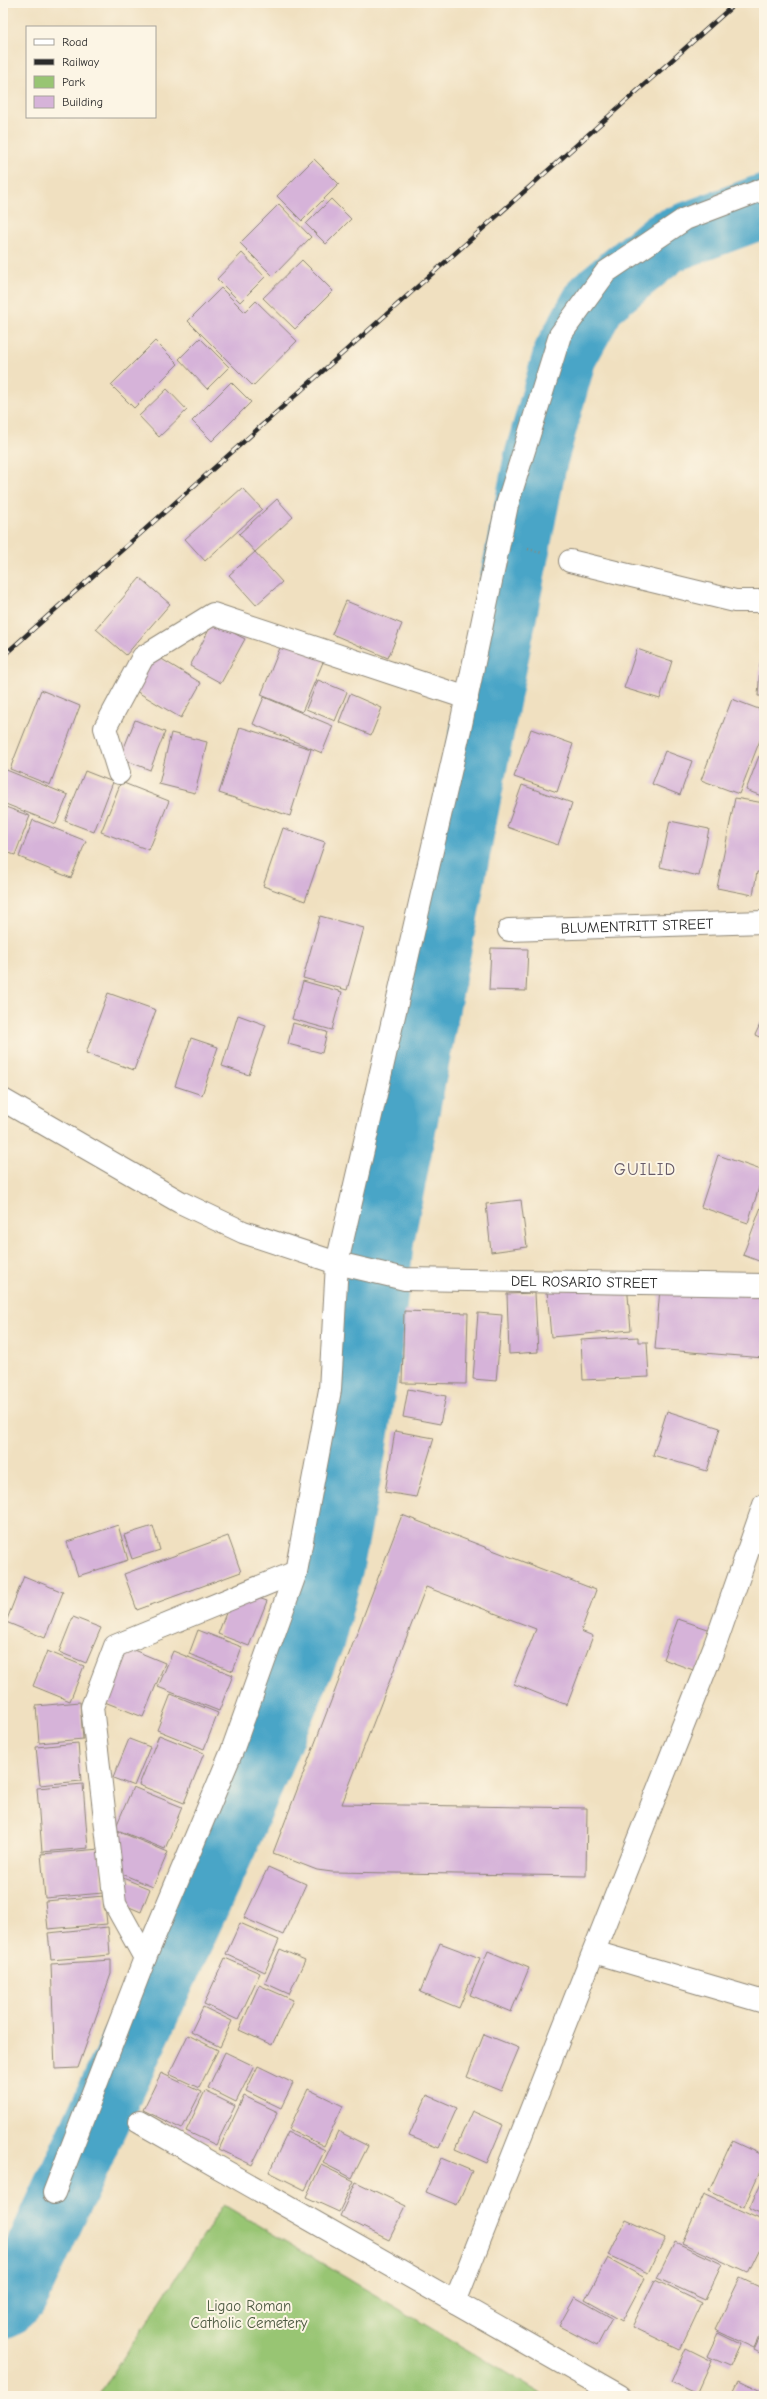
<svg xmlns="http://www.w3.org/2000/svg" width="767" height="2399" font-family="'Comic Neue',sans-serif">
  <style>
    .green { fill: #98c573; stroke: #62784f }
    .lines { fill: none; stroke-linecap: round; stroke-linejoin: round }
    .river { stroke: #49a5c7; stroke-width: 64 }
    .building { fill: #d6b3d9 }
    .minor-casing { stroke: #8e8676; stroke-width: 24 }
    .path { stroke: #8e8676; stroke-width: 2.5; stroke-dasharray: 1 3; stroke-linecap: butt }
    .minor { stroke: #fff; stroke-width: 22 }
    .rail-casing { stroke: #2b2b2b; stroke-width: 4.5 }
    .rail { stroke: #fcf5e5; stroke-width: 3; stroke-dasharray: 9; stroke-linecap: butt }
    .labels { text-anchor: middle; stroke-width: 4; stroke-linejoin: round; paint-order: stroke }
    .street-label { font-size: 15px; fill: #2b2b2b; stroke: #fcf5e5 }
    .park-label { font-size: 15px; fill: #4c5941; stroke: #fcf5e5 }
    .quarter-label { font-size: 17px; letter-spacing: 1px; fill: #675b68; stroke: #fcf5e5 }
  </style>
  <rect width="100%" height="100%" fill="#fcf5e5"/>
  <filter id="ink" filterUnits="userSpaceOnUse"><feTurbulence type="fractalNoise" baseFrequency=".025" numOctaves="2"/><feDisplacementMap in="SourceGraphic" scale="8" xChannelSelector="R" yChannelSelector="G"/><feConvolveMatrix kernelMatrix="1 2 1 2 8 2 1 2 1" color-interpolation-filters="sRGB"/></filter>
  <filter id="wash" filterUnits="userSpaceOnUse"><feTurbulence type="fractalNoise" baseFrequency=".012" numOctaves="4" result="noise"/><feDisplacementMap in="SourceGraphic" scale="16" xChannelSelector="R" yChannelSelector="G"/><feGaussianBlur stdDeviation="0.9" result="paint"/><feColorMatrix in="noise" values="0 0 0 0 0 0 0 0 0 0 0 0 0 0 0 0 0 1.4 0 .05"/><feComposite in="paint" operator="in"/></filter>
  <g filter="url(#wash)">
    <rect width="100%" height="100%" fill="#f0e0c0"/>
    <polygon class="green" points="224,2205 545,2396 98,2396"/>
    <g class="lines">
      <polyline class="river" points="3,2307 16,2296 226,1842 313,1638 332,1564 354,1451 371,1340 382,1241 535,462 565,355 596,299 666,242 764,206"/>
    </g>
    <g id="blocks">
      <g class="building">
        <polygon points="314,159 339,184 302,221 277,196"/>
        <polygon points="331,199 351,219 326,244 306,224"/>
        <polygon points="279,204 311,237 273,276 240,243"/>
        <polygon points="242,253 265,277 240,302 217,279"/>
        <polygon points="302,260 333,291 295,329 263,298"/>
        <polygon points="221,288 245,312 256,301 297,341 253,386 188,321"/>
        <polygon points="200,338 229,367 207,389 179,359"/>
        <polygon points="155,341 178,364 134,408 111,385"/>
        <polygon points="231,382 251,402 212,441 192,421"/>
        <polygon points="167,389 187,410 159,437 139,416"/>
        <polygon points="242,488 262,509 205,561 185,539"/>
        <polygon points="277,499 293,517 255,552 239,534"/>
        <polygon points="255,552 282,582 256,605 229,575"/>
        <polygon points="140,578 170,604 126,655 96,629"/>
        <polygon points="346,601 402,624 388,658 332,634"/>
        <polygon points="213,622 245,639 221,683 190,666"/>
        <polygon points="763,625 764,625 764,696 758,696"/>
        <polygon points="284,638 326,655 302,712 261,695"/>
        <polygon points="637,649 672,661 660,699 624,688"/>
        <polygon points="155,655 201,683 181,718 134,690"/>
        <polygon points="318,680 347,692 335,721 306,709"/>
        <polygon points="41,690 80,706 50,785 10,769"/>
        <polygon points="350,694 382,708 371,735 339,722"/>
        <polygon points="264,697 333,726 322,753 253,724"/>
        <polygon points="732,699 764,711 764,730 739,794 701,780"/>
        <polygon points="135,720 165,732 150,770 120,758"/>
        <polygon points="240,727 311,749 290,816 219,793"/>
        <polygon points="531,729 573,744 557,792 514,777"/>
        <polygon points="171,733 207,742 195,793 159,784"/>
        <polygon points="665,751 692,761 680,795 652,784"/>
        <polygon points="759,756 764,758 764,797 746,790"/>
        <polygon points="4,769 68,795 56,824 3,803"/>
        <polygon points="85,771 113,782 94,832 65,821"/>
        <polygon points="121,782 169,801 149,850 101,832"/>
        <polygon points="522,785 572,803 558,845 507,827"/>
        <polygon points="735,798 764,803 764,873 757,872 753,895 717,888"/>
        <polygon points="3,806 30,816 15,855 3,851"/>
        <polygon points="33,820 86,841 71,878 19,857"/>
        <polygon points="670,821 709,829 699,876 660,867"/>
        <polygon points="283,828 325,842 305,901 263,886"/>
        <polygon points="320,916 364,928 347,990 303,978"/>
        <polygon points="491,948 528,949 526,991 489,990"/>
        <polygon points="303,981 342,992 332,1030 292,1019"/>
        <polygon points="108,993 156,1010 134,1070 86,1053"/>
        <polygon points="238,1015 266,1025 249,1075 222,1066"/>
        <polygon points="764,1016 764,1039 755,1035"/>
        <polygon points="293,1023 327,1032 322,1053 288,1044"/>
        <polygon points="191,1038 218,1047 202,1095 175,1086"/>
        <polygon points="718,1155 764,1171 748,1223 701,1207"/>
        <polygon points="764,1199 764,1263 743,1255"/>
        <polygon points="521,1200 527,1247 491,1252 486,1204"/>
        <polygon points="627,1284 631,1330 551,1337 547,1291"/>
        <polygon points="660,1288 764,1296 764,1358 655,1349"/>
        <polygon points="535,1293 538,1352 509,1354 507,1294"/>
        <polygon points="404,1311 468,1313 466,1384 402,1383"/>
        <polygon points="478,1313 502,1315 496,1381 473,1379"/>
        <polygon points="638,1337 638,1342 647,1342 649,1377 583,1380 581,1340"/>
        <polygon points="408,1389 446,1396 440,1424 403,1417"/>
        <polygon points="667,1411 720,1428 707,1471 653,1455"/>
        <polygon points="395,1431 434,1438 416,1497 385,1492"/>
        <polygon points="402,1515 596,1590 581,1631 593,1636 567,1705 514,1684 536,1629 426,1587 342,1804 587,1808 586,1876 332,1872 317,1870 273,1853"/>
        <polygon points="118,1525 128,1560 78,1576 67,1542"/>
        <polygon points="153,1526 160,1550 132,1559 124,1535"/>
        <polygon points="228,1536 241,1572 137,1610 124,1574"/>
        <polygon points="24,1576 63,1592 45,1638 6,1622"/>
        <polygon points="250,1595 267,1601 249,1646 218,1634 231,1600"/>
        <polygon points="73,1617 101,1628 86,1663 59,1652"/>
        <polygon points="678,1619 711,1630 696,1671 663,1659"/>
        <polygon points="198,1630 242,1647 233,1671 189,1654"/>
        <polygon points="124,1646 165,1663 143,1717 102,1701"/>
        <polygon points="47,1651 84,1666 70,1701 33,1686"/>
        <polygon points="173,1651 233,1675 219,1711 158,1687"/>
        <polygon points="171,1694 218,1713 204,1749 157,1730"/>
        <polygon points="80,1702 83,1739 39,1743 36,1706"/>
        <polygon points="159,1735 204,1753 184,1803 139,1785"/>
        <polygon points="129,1739 150,1747 134,1786 113,1778"/>
        <polygon points="78,1743 81,1781 40,1785 36,1747"/>
        <polygon points="83,1784 88,1848 42,1852 37,1788"/>
        <polygon points="133,1787 182,1807 165,1849 115,1829"/>
        <polygon points="115,1830 168,1852 153,1887 115,1871"/>
        <polygon points="100,1849 103,1893 45,1898 41,1854"/>
        <polygon points="268,1867 306,1884 283,1935 244,1918"/>
        <polygon points="118,1876 150,1889 141,1912 120,1903"/>
        <polygon points="104,1896 107,1924 48,1929 45,1901"/>
        <polygon points="240,1923 279,1940 265,1972 226,1954"/>
        <polygon points="108,1927 110,1955 51,1960 48,1933"/>
        <polygon points="440,1943 480,1958 459,2008 420,1992"/>
        <polygon points="280,1949 305,1960 289,1994 265,1983"/>
        <polygon points="488,1951 529,1968 511,2012 470,1995"/>
        <polygon points="225,1958 260,1973 238,2020 204,2004"/>
        <polygon points="111,1960 111,1974 78,2068 55,2069 51,1964"/>
        <polygon points="259,1985 293,2000 272,2045 239,2030"/>
        <polygon points="203,2007 232,2021 220,2047 191,2032"/>
        <polygon points="484,2034 519,2048 501,2091 467,2077"/>
        <polygon points="188,2035 218,2050 199,2088 169,2074"/>
        <polygon points="225,2052 254,2066 236,2102 208,2088"/>
        <polygon points="258,2066 293,2083 281,2108 246,2091"/>
        <polygon points="161,2073 201,2092 182,2129 143,2110"/>
        <polygon points="308,2089 343,2106 324,2146 289,2129"/>
        <polygon points="205,2091 235,2106 216,2145 186,2131"/>
        <polygon points="427,2095 457,2108 439,2148 409,2136"/>
        <polygon points="244,2096 278,2112 252,2165 219,2149"/>
        <polygon points="472,2111 503,2125 487,2163 455,2149"/>
        <polygon points="338,2131 368,2146 352,2178 323,2163"/>
        <polygon points="288,2132 325,2150 305,2190 269,2172"/>
        <polygon points="732,2141 764,2156 764,2162 744,2207 709,2191"/>
        <polygon points="441,2158 472,2171 457,2205 426,2192"/>
        <polygon points="321,2165 354,2181 339,2212 306,2197"/>
        <polygon points="764,2176 764,2216 749,2209"/>
        <polygon points="356,2182 406,2206 389,2240 340,2216"/>
        <polygon points="704,2194 764,2221 764,2240 748,2273 682,2243"/>
        <polygon points="626,2220 665,2238 648,2273 609,2255"/>
        <polygon points="675,2242 722,2264 705,2300 657,2278"/>
        <polygon points="608,2258 645,2278 622,2321 585,2300"/>
        <polygon points="740,2278 764,2289 764,2325 754,2348 715,2330"/>
        <polygon points="655,2280 702,2303 680,2350 632,2327"/>
        <polygon points="575,2297 612,2318 597,2346 559,2326"/>
        <polygon points="764,2329 764,2355 754,2350"/>
        <polygon points="718,2333 740,2344 730,2366 707,2356"/>
        <polygon points="686,2348 712,2361 697,2394 671,2382"/>
        <polygon points="739,2380 764,2392 762,2396 731,2396"/>
      </g>
    </g>
  </g>
  <g filter="url(#ink)">
    <use href="#blocks" fill-opacity="0" stroke="#8e8676" stroke-width="1"/>
    <g class="lines">
      <g class="minor-casing">
        <g id="minor">
          <polyline points="570,561 735,601 764,601"/>
          <polyline points="119,773 105,728 143,657 213,614 467,698"/>
          <path id="s1" d="M509,930L764,922"/>
          <path id="s2" d="M3,1100L180,1202L243,1232L337,1263L405,1279L764,1285"/>
          <polyline points="594,1952 764,2002"/>
          <polyline points="145,1958 115,1904 92,1707 115,1646 296,1572"/>
          <polyline points="139,2122 620,2396"/>
          <polyline points="54,2193 145,1958 232,1751 296,1572 330,1390 337,1263 460,729 507,505 560,335 606,272 685,219 764,189"/>
          <polyline points="455,2302 715,1645 764,1505"/>
        </g>
      </g>
      <polyline class="path" points="528,549 542,553"/>
      <use href="#minor" class="minor"/>
      <g class="rail-casing">
        <polyline id="rail" points="3,656 736,3"/>
      </g>
      <use href="#rail" class="rail"/>
    </g>
  </g>
  <g class="labels">
    <g class="street-label">
      <text dy="5" stroke="none"><textPath href="#s1" startOffset="128">BLUMENTRITT STREET</textPath></text>
      <text dy="5" stroke="none"><textPath href="#s2" startOffset="622">DEL ROSARIO STREET</textPath></text>
    </g>
    <g class="park-label">
      <text x="249" y="2311">Ligao Roman<tspan x="249" dy="17">Catholic Cemetery</tspan></text>
    </g>
    <g class="quarter-label">
      <text x="645" y="1175">GUILID</text>
    </g>
  </g>
  <rect width="767" height="2399" fill="none" stroke="#fcf5e5" stroke-width="16"/>
  <rect x="26" y="26" width="130" height="92" fill="#fcf5e5" stroke="#a8a49b"/>
  <rect x="34" y="39" width="20" height="6" fill="#ffffff" stroke="#a8a49b"/>
  <text x="62" y="46" font-size="12" fill="#2b2b2b">Road</text>
  <rect x="34" y="59" width="20" height="6" fill="#2b2b2b" stroke="#a8a49b"/>
  <text x="62" y="66" font-size="12" fill="#2b2b2b">Railway</text>
  <rect x="34" y="76" width="20" height="12" fill="#98c573" stroke="#a8a49b"/>
  <text x="62" y="86" font-size="12" fill="#2b2b2b">Park</text>
  <rect x="34" y="96" width="20" height="12" fill="#d6b3d9" stroke="#a8a49b"/>
  <text x="62" y="106" font-size="12" fill="#2b2b2b">Building</text>
</svg>
